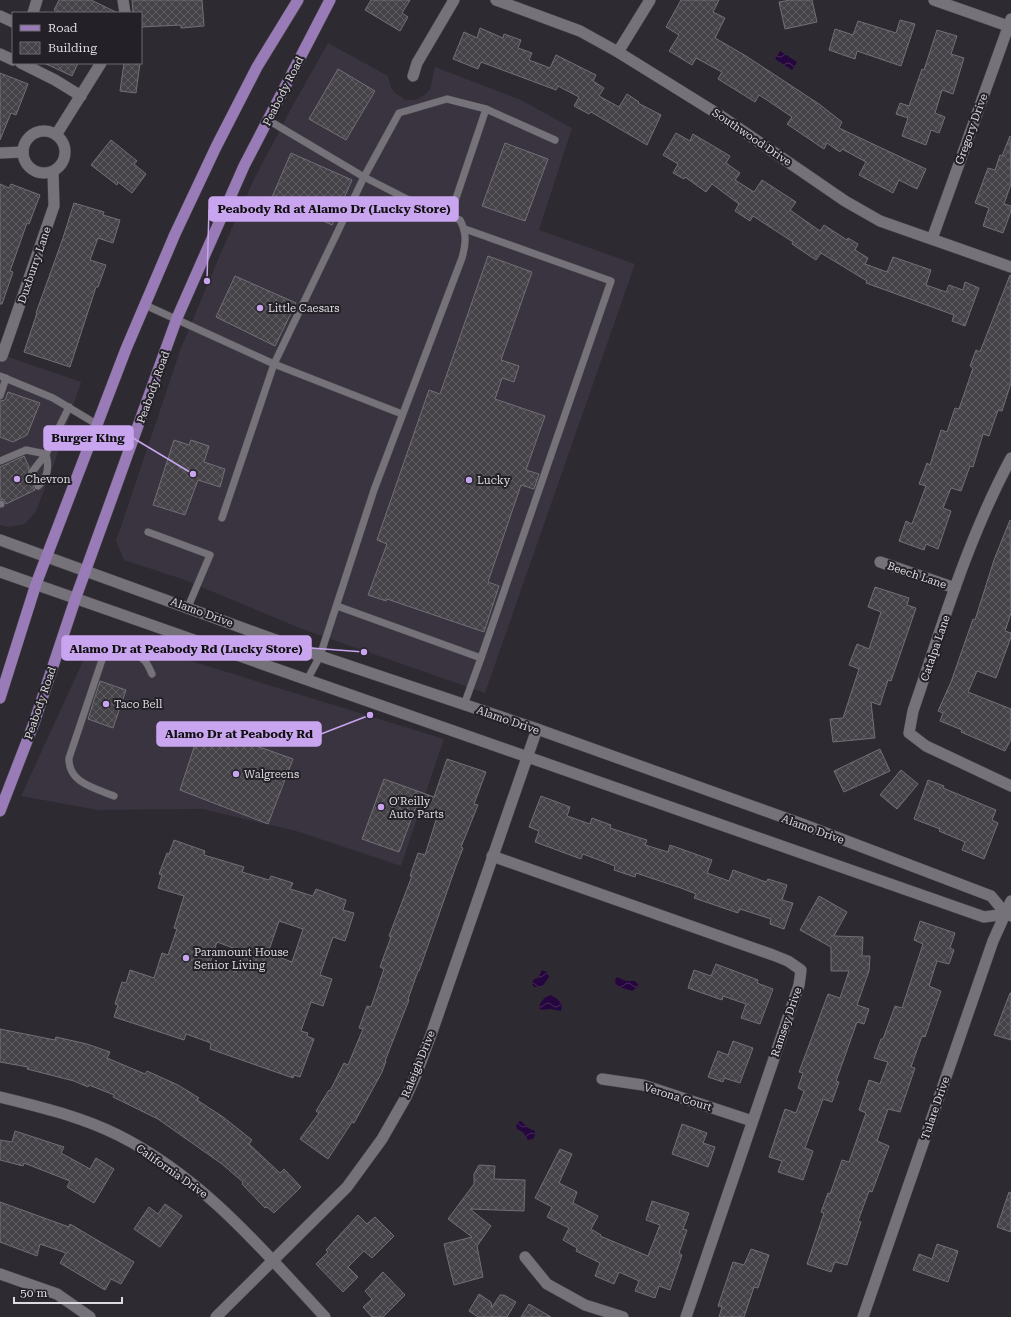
<svg xmlns="http://www.w3.org/2000/svg" width="1011" height="1317" font-family="'Roboto Serif',serif">
  <style>
    .built { fill: #393440 }
    .water { fill: url(#water-waves) }
    .building { fill: url(#building-cross-hatch); stroke: #726f77; fill-rule: evenodd }
    .lines { fill: none; stroke-linecap: round; stroke-linejoin: round }
    .service-casing { stroke: #4a474c; stroke-width: 8 }
    .minor-casing { stroke: #4a474c; stroke-width: 12 }
    .tertiary-casing { stroke: #4a474c; stroke-width: 12 }
    .secondary-casing { stroke: #4a474c; stroke-width: 12 }
    .primary-casing { stroke: #4a474c; stroke-width: 12 }
    .service { stroke: #75727a; stroke-width: 7 }
    .minor { stroke: #75727a; stroke-width: 11 }
    .tertiary { stroke: #75727a; stroke-width: 11 }
    .secondary { stroke: #75727a; stroke-width: 11 }
    .primary { stroke: #987bb7; stroke-width: 11 }
    .poi-dot { fill: #c8a5ee; stroke: #232127; stroke-width: 1.5 }
    .labels { text-anchor: middle; stroke-width: 4; stroke-linejoin: round; paint-order: stroke }
    .street-label { font-size: 11px; fill: #dddbdf; stroke: #232127 }
    .poi-label { font-size: 11px; fill: #dddbdf; stroke: #232127; text-anchor: start }
    .leader { fill: none; stroke: #c8a5ee; stroke-width: 1.5 }
    .callout-dot { fill: #c8a5ee; stroke: #232127; stroke-width: 1.5 }
    .callout { fill: #c8a5ee; stroke: #c8a5ee; stroke-width: 1.5 }
    .callout-label { font-size: 12px; text-anchor: middle; font-weight: bold; fill: #111 }
  </style>
  <defs>
    <pattern id="water-waves" width="16" height="10" patternUnits="userSpaceOnUse"><rect width="16" height="10" fill="#26063e"/><path d="M0 5q4-4 8 0t8 0" fill="none" stroke="#452a59"/></pattern>
    <pattern id="building-cross-hatch" width="8" height="8" patternUnits="userSpaceOnUse"><rect width="8" height="8" fill="#454248"/><path d="M0 0l8 8M0 8l8-8" fill="none" stroke="#5f5d62"/></pattern>
  </defs>
  <rect width="100%" height="100%" fill="#2d2a31"/>
  <g class="built">
    <polygon points="328,43 388,76 391,87 395,93 406,100 415,100 426,94 430,89 435,67 521,100 572,128 539,230 635,264 485,693 302,629 182,579 124,560 116,541 181,348 219,257 254,179 293,105"/>
    <polygon points="0,354 81,382 53,467 36,511 25,524 9,527 0,525"/>
    <polygon points="110,636 444,739 401,866 296,831 202,809 98,810 21,796 89,648 98,640"/>
  </g>
  <g class="water">
    <polygon points="780,51 797,62 792,70 775,59"/>
    <polygon points="542,970 547,972 549,977 542,987 534,987 532,983 534,979 538,978"/>
    <polygon points="617,977 626,981 635,981 639,986 632,991 616,986 615,980"/>
    <path d="M553,995L562,1004L561,1011L550,1009L542,1010L539,1008C540,1001 546,995 553,995Z"/>
    <polygon points="521,1121 528,1128 535,1131 535,1135 533,1139 528,1140 523,1132 517,1129 516,1126 518,1122"/>
  </g>
  <g class="building">
    <polygon points="59,0 91,0 118,13 62,13 54,10"/>
    <polygon points="132,0 202,0 204,26 181,28 181,25 141,27 141,13 133,12"/>
    <polygon points="371,0 410,0 402,13 408,17 400,31 365,10"/>
    <polygon points="681,0 719,0 713,12 725,18 715,38 746,56 819,104 842,122 839,128 926,169 917,189 899,180 893,193 859,175 866,162 842,149 840,152 827,143 824,149 787,124 792,117 770,102 759,95 755,102 718,79 722,72 696,58 692,65 669,51 679,35 666,27"/>
    <polygon points="790,0 812,0 817,22 785,29 779,2"/>
    <polygon points="900,20 915,24 901,66 857,51 855,59 829,50 835,29 853,35 858,21 896,33"/>
    <polygon points="480,28 503,38 504,34 521,40 518,48 532,53 529,60 550,68 556,55 596,75 593,81 604,88 599,96 619,107 627,94 639,102 638,103 661,115 647,145 591,112 589,114 574,106 579,97 558,86 556,90 481,62 478,69 453,59 464,32 477,38"/>
    <polygon points="937,30 957,36 951,54 964,58 953,94 942,90 935,113 945,117 939,133 931,130 926,145 902,136 908,118 896,114 900,103 909,106 922,69 924,70"/>
    <polygon points="44,63 78,63 72,76"/>
    <polygon points="124,63 140,63 136,93 120,91"/>
    <polygon points="338,69 375,91 346,140 309,119"/>
    <polygon points="0,73 28,84 16,115 11,113 0,140"/>
    <polygon points="676,133 690,141 693,134 730,156 726,163 740,173 735,180 754,192 762,180 796,202 790,210 820,231 824,225 847,240 848,238 858,244 855,250 868,258 865,264 887,272 893,257 931,270 926,285 946,292 949,285 963,290 965,282 979,288 965,326 952,321 954,315 866,283 867,281 821,253 816,260 792,244 793,242 753,216 750,221 735,211 739,204 712,184 706,192 685,177 684,179 673,173 678,164 663,155"/>
    <polygon points="1010,136 1011,184 1004,204 1011,206 1011,211 1003,233 983,226 989,208 975,203 988,168 995,170 1000,155 1002,156"/>
    <polygon points="111,140 137,161 134,164 146,174 132,193 118,182 117,185 91,165"/>
    <polygon points="505,143 548,159 525,221 482,206"/>
    <polygon points="291,153 352,180 332,225 272,197"/>
    <polygon points="0,184 9,188 11,184 40,195 29,224 27,223 10,271 13,272 2,304 0,304"/>
    <polygon points="74,203 104,212 103,215 120,220 113,243 98,238 90,260 106,265 98,287 96,287 70,367 24,352 37,313 36,313 63,238"/>
    <polygon points="488,256 532,272 501,360 519,366 514,382 502,378 495,399 545,416 526,470 539,474 534,489 521,485 488,582 499,586 484,632 387,599 386,601 368,595 387,544 377,540 429,390 440,394"/>
    <polygon points="1010,275 1011,275 1011,383 1002,411 998,410 989,436 983,434 973,467 970,466 961,491 951,488 943,508 951,511 938,549 926,544 924,550 899,541 906,521 912,524 926,486 919,484 927,463 930,465 941,430 947,432 955,408 959,409 973,368 970,366 976,350 980,352"/>
    <polygon points="235,276 296,303 275,346 216,317"/>
    <polygon points="8,392 40,403 27,435 13,442 0,437 0,401 5,400"/>
    <polygon points="174,440 189,445 191,440 209,446 204,462 225,469 220,487 198,480 185,515 153,505"/>
    <polygon points="24,456 29,467 28,474 34,477 36,481 33,485 35,490 6,504 4,500 0,499 0,467"/>
    <polygon points="1010,520 1011,613 1005,631 1011,633 1011,637 996,678 977,671 968,692 1011,709 1011,739 1005,751 961,732 962,730 940,721 943,713 938,711 951,682 973,619 975,620 994,560"/>
    <polygon points="875,587 909,598 907,605 916,608 891,681 888,680 880,705 871,702 875,738 833,742 830,719 843,718 859,669 849,665 857,644 869,649 881,612 868,607"/>
    <polygon points="100,681 126,690 113,728 88,719"/>
    <polygon points="201,726 293,759 268,824 180,790"/>
    <polygon points="880,749 890,771 844,792 834,771"/>
    <polygon points="447,759 486,772 474,804 478,805 461,847 463,848 456,866 419,971 418,971 408,999 409,1000 385,1061 386,1061 382,1072 354,1123 352,1122 328,1159 300,1139 319,1113 316,1111 329,1090 330,1091 344,1063 348,1065 363,1029 359,1028 367,1006 371,1007 384,969 380,967 391,937 389,936 412,876 410,876 418,853 425,855 437,817 415,809 399,852 362,839 384,779 434,797"/>
    <polygon points="901,770 918,784 897,809 880,795"/>
    <polygon points="928,780 944,786 943,788 996,810 992,820 998,823 984,859 962,850 965,842 939,831 940,829 914,819"/>
    <polygon points="541,796 570,807 567,816 590,824 592,818 611,825 610,828 647,840 645,845 668,852 670,845 712,860 707,873 729,881 733,870 766,882 768,879 787,885 782,900 793,903 784,929 770,924 771,919 740,909 738,913 694,898 696,894 681,888 636,873 635,877 614,870 615,866 583,854 581,859 535,842 539,831 529,827"/>
    <path d="M174,840L205,851L204,855L244,867L242,872L269,880L271,876L293,883L290,889L313,896L316,889L346,900L343,910L354,913L345,941L333,937L320,975L332,979L323,1006L311,1002L301,1031L308,1033L307,1036L314,1039L300,1077L294,1075L293,1078L210,1049L211,1043L186,1034L184,1040L114,1017L118,1005L115,1004L122,982L126,983L130,970L154,978L162,953L168,955L177,929L174,928L184,896L158,888L162,875L159,874L167,853L169,854ZM279,921L303,929L292,962L268,953ZM217,942L244,952L236,972L210,963Z"/>
    <polygon points="819,896 847,912 834,936 863,937 862,956 870,956 869,971 857,1005 869,1009 864,1024 857,1022 836,1081 839,1082 832,1102 823,1099 805,1148 813,1151 803,1180 778,1172 782,1161 769,1157 785,1109 796,1113 804,1091 798,1088 803,1073 799,1072 828,994 840,998 849,971 831,971 831,947 800,930"/>
    <polygon points="920,921 955,933 950,948 954,950 949,964 937,961 929,986 941,991 925,1037 922,1036 911,1067 915,1068 900,1112 888,1109 877,1141 889,1146 872,1192 869,1191 858,1221 861,1222 847,1265 835,1262 831,1272 807,1264 824,1213 821,1212 828,1193 830,1194 842,1160 849,1162 866,1113 859,1110 869,1080 880,1084 888,1062 874,1058 881,1039 883,1039 895,1006 902,1008 923,944 914,940"/>
    <polygon points="716,964 758,980 757,983 773,989 760,1024 741,1018 746,1004 723,996 722,1000 688,988 694,970 711,976"/>
    <polygon points="1010,993 1011,993 1011,1040 994,1035"/>
    <polygon points="0,1029 55,1040 56,1037 87,1044 110,1052 107,1058 145,1074 147,1071 178,1085 199,1098 197,1100 223,1117 252,1140 249,1144 280,1173 284,1169 301,1187 274,1213 267,1207 265,1208 242,1184 243,1182 222,1164 158,1119 113,1097 114,1095 89,1085 88,1087 74,1081 27,1069 28,1067 0,1062"/>
    <polygon points="733,1041 753,1048 740,1083 724,1078 723,1082 708,1077 718,1051 728,1055"/>
    <polygon points="682,1124 707,1133 703,1143 715,1147 708,1167 672,1154"/>
    <polygon points="15,1131 64,1147 61,1153 90,1169 96,1158 114,1169 94,1203 67,1187 70,1181 24,1163 23,1166 0,1160 0,1140 12,1142"/>
    <polygon points="560,1149 572,1154 559,1183 577,1192 573,1203 598,1216 591,1229 601,1235 600,1236 648,1256 660,1225 646,1220 652,1201 689,1213 683,1229 687,1230 679,1253 682,1255 670,1290 659,1286 655,1298 635,1291 639,1281 619,1272 614,1284 595,1276 600,1263 576,1251 577,1248 563,1240 569,1228 547,1217 552,1207 535,1198"/>
    <polygon points="479,1165 495,1166 494,1179 525,1180 524,1211 470,1209 491,1226 477,1246 483,1277 454,1285 444,1244 472,1237 448,1219 474,1184 474,1174"/>
    <polygon points="1009,1192 1011,1193 1011,1232 997,1227"/>
    <polygon points="0,1202 69,1227 70,1224 134,1262 121,1284 111,1279 105,1290 60,1263 66,1253 40,1244 37,1256 0,1242"/>
    <polygon points="165,1204 182,1216 160,1247 134,1229 149,1207 158,1214"/>
    <polygon points="358,1215 367,1224 375,1217 394,1236 372,1258 364,1251 348,1267 358,1277 343,1292 316,1264 328,1252 326,1250"/>
    <polygon points="937,1244 958,1251 948,1282 913,1270 919,1254 932,1259"/>
    <polygon points="751,1249 769,1255 758,1288 754,1287 744,1317 719,1317 722,1307 718,1306 733,1262 744,1265"/>
    <polygon points="383,1272 405,1295 383,1317 372,1317 363,1307 372,1299 365,1291"/>
    <polygon points="479,1294 491,1302 492,1307 500,1295 504,1295 516,1302 507,1317 478,1317 469,1311"/>
    <polygon points="529,1304 551,1317 521,1317"/>
  </g>
  <g class="lines">
    <g class="service-casing">
      <g id="service">
        <path d="M268,120L364,177L409,200L460,220C467,233 466,244 462,258L374,490L320,656L307,680"/>
        <polyline points="450,216 486,109 555,140"/>
        <polyline points="145,305 274,364 402,414"/>
        <polyline points="0,376 53,398 98,425"/>
        <polyline points="0,396 6,378"/>
        <path d="M0,461L26,450L46,454C49,466 49,478 38,486"/>
        <polyline points="32,472 46,454 69,407"/>
        <polyline points="0,504 1,504"/>
        <polyline points="222,518 274,364 364,177 399,113 447,99 486,109"/>
        <polyline points="148,532 210,555 188,607"/>
        <polyline points="337,606 481,658 611,281 465,229"/>
        <polyline points="464,705 481,658"/>
        <path d="M114,796C95,788 68,783 69,758L103,657L107,652C117,648 136,653 144,660C148,664 150,670 152,674"/>
      </g>
    </g>
    <g class="minor-casing">
      <g id="minor">
        <polyline points="123,0 125,13"/>
        <polyline points="496,0 580,31 618,52 721,116 845,201 880,221 1011,267"/>
        <polyline points="934,0 1008,26"/>
        <polyline points="33,13 37,0"/>
        <polyline points="0,16 13,22"/>
        <polyline points="618,52 650,0"/>
        <polyline points="0,54 13,60"/>
        <polyline points="21,63 55,80 81,96"/>
        <polyline points="413,76 417,63 454,0"/>
        <circle cx="44" cy="152" r="21"/>
        <polyline points="56,135 101,63"/>
        <polyline points="0,153 23,152"/>
        <polyline points="932,239 1011,19"/>
        <polyline points="2,356 54,206 53,172"/>
        <path d="M1011,458C968,538 942,626 913,711L909,733L926,746L1011,786"/>
        <polyline points="880,562 955,588"/>
        <polyline points="492,856 773,955 788,961 801,970 799,985 686,1317"/>
        <polyline points="602,1079 643,1085 752,1121"/>
        <path d="M0,1097C40,1107 80,1116 118,1135C203,1178 261,1248 325,1317"/>
        <polyline points="525,1257 547,1284 585,1305 623,1317"/>
        <polyline points="0,1274 57,1294 90,1317"/>
        <polyline points="216,1317 347,1187 382,1139 406,1097 416,1075 432,1032 537,729"/>
      </g>
    </g>
    <g class="tertiary-casing">
      <polyline id="tertiary" points="863,1317 993,941 1011,901"/>
    </g>
    <g class="secondary-casing">
      <g id="secondary">
        <polyline points="0,540 320,656 537,729 802,824 991,896 1006,914"/>
        <polyline points="0,572 984,917 1006,914 1011,916"/>
      </g>
    </g>
    <g class="primary-casing">
      <g id="primary">
        <polyline points="0,698 36,584 126,349 175,234 216,147 257,67 298,0"/>
        <polyline points="0,811 34,723 76,597 177,318 244,166 330,0"/>
      </g>
    </g>
    <use href="#service" class="service"/>
    <use href="#minor" class="minor"/>
    <use href="#tertiary" class="tertiary"/>
    <use href="#secondary" class="secondary"/>
    <use href="#primary" class="primary"/>
  </g>
  <g class="poi-dot">
    <circle cx="260" cy="308" r="4"/>
    <circle cx="17" cy="479" r="4"/>
    <circle cx="469" cy="480" r="4"/>
    <circle cx="106" cy="704" r="4"/>
    <circle cx="236" cy="774" r="4"/>
    <circle cx="381" cy="807" r="4"/>
    <circle cx="186" cy="958" r="4"/>
  </g>
  <g class="labels">
    <g class="street-label">
      <text transform="translate(283 91) rotate(-63)" y="4">Peabody Road</text>
      <text transform="translate(971 129) rotate(-70)" y="4">Gregory Drive</text>
      <text transform="translate(752 137) rotate(34)" y="4">Southwood Drive</text>
      <text transform="translate(34 265) rotate(-71)" y="4">Duxburry Lane</text>
      <text transform="translate(153 387) rotate(-70)" y="4">Peabody Road</text>
      <text transform="translate(917 575) rotate(19)" y="4">Beech Lane</text>
      <text transform="translate(202 612) rotate(20)" y="4">Alamo Drive</text>
      <text transform="translate(935 648) rotate(-71)" y="4">Catalpa Lane</text>
      <text transform="translate(40 703) rotate(-71)" y="4">Peabody Road</text>
      <text transform="translate(508 720) rotate(19)" y="4">Alamo Drive</text>
      <text transform="translate(813 829) rotate(20)" y="4">Alamo Drive</text>
      <text transform="translate(786 1022) rotate(-71)" y="4">Ramsey Drive</text>
      <text transform="translate(418 1064) rotate(-68)" y="4">Raleigh Drive</text>
      <text transform="translate(678 1097) rotate(17)" y="4">Verona Court</text>
      <text transform="translate(935 1108) rotate(-71)" y="4">Tulare Drive</text>
      <text transform="translate(172 1171) rotate(35)" y="4">California Drive</text>
    </g>
    <g class="poi-label">
      <text x="268" y="312">Little Caesars</text>
      <text x="25" y="483">Chevron</text>
      <text x="477" y="484">Lucky</text>
      <text x="114" y="708">Taco Bell</text>
      <text x="244" y="778">Walgreens</text>
      <text x="389" y="805">O'Reilly<tspan x="389" dy="13">Auto Parts</tspan></text>
      <text x="194" y="956">Paramount House<tspan x="194" dy="13">Senior Living</tspan></text>
    </g>
  </g>
  <path class="leader" d="M207 281L209 209M193 474L133 438M364 652L311 648M370 715L321 734"/>
  <g class="callout-dot">
    <circle cx="207" cy="281" r="4"/>
    <circle cx="193" cy="474" r="4"/>
    <circle cx="364" cy="652" r="4"/>
    <circle cx="370" cy="715" r="4"/>
  </g>
  <g class="callout">
    <rect x="209" y="197" width="249" height="24" rx="4"/>
    <rect x="44" y="426" width="89" height="24" rx="4"/>
    <rect x="62" y="636" width="249" height="24" rx="4"/>
    <rect x="157" y="722" width="164" height="24" rx="4"/>
  </g>
  <g class="callout-label">
    <text x="334" y="213">Peabody Rd at Alamo Dr (Lucky Store)</text>
    <text x="88" y="442">Burger King</text>
    <text x="186" y="653">Alamo Dr at Peabody Rd (Lucky Store)</text>
    <text x="239" y="738">Alamo Dr at Peabody Rd</text>
  </g>
  <rect x="12" y="12" width="130" height="52" fill="#232127" stroke="#6d6b71"/>
  <rect x="20" y="25" width="20" height="6" fill="#987bb7" stroke="#6d6b71"/>
  <text x="48" y="32" font-size="12" fill="#dddbdf">Road</text>
  <rect x="20" y="42" width="20" height="12" fill="url(#building-cross-hatch)" stroke="#6d6b71"/>
  <text x="48" y="52" font-size="12" fill="#dddbdf">Building</text>
  <path d="M14 1297v6h108v-6" fill="none" stroke="#dddbdf" stroke-width="2"/>
  <text x="20" y="1297" font-size="12" fill="#dddbdf" stroke="#232127" stroke-width="3" paint-order="stroke">50 m</text>
</svg>
